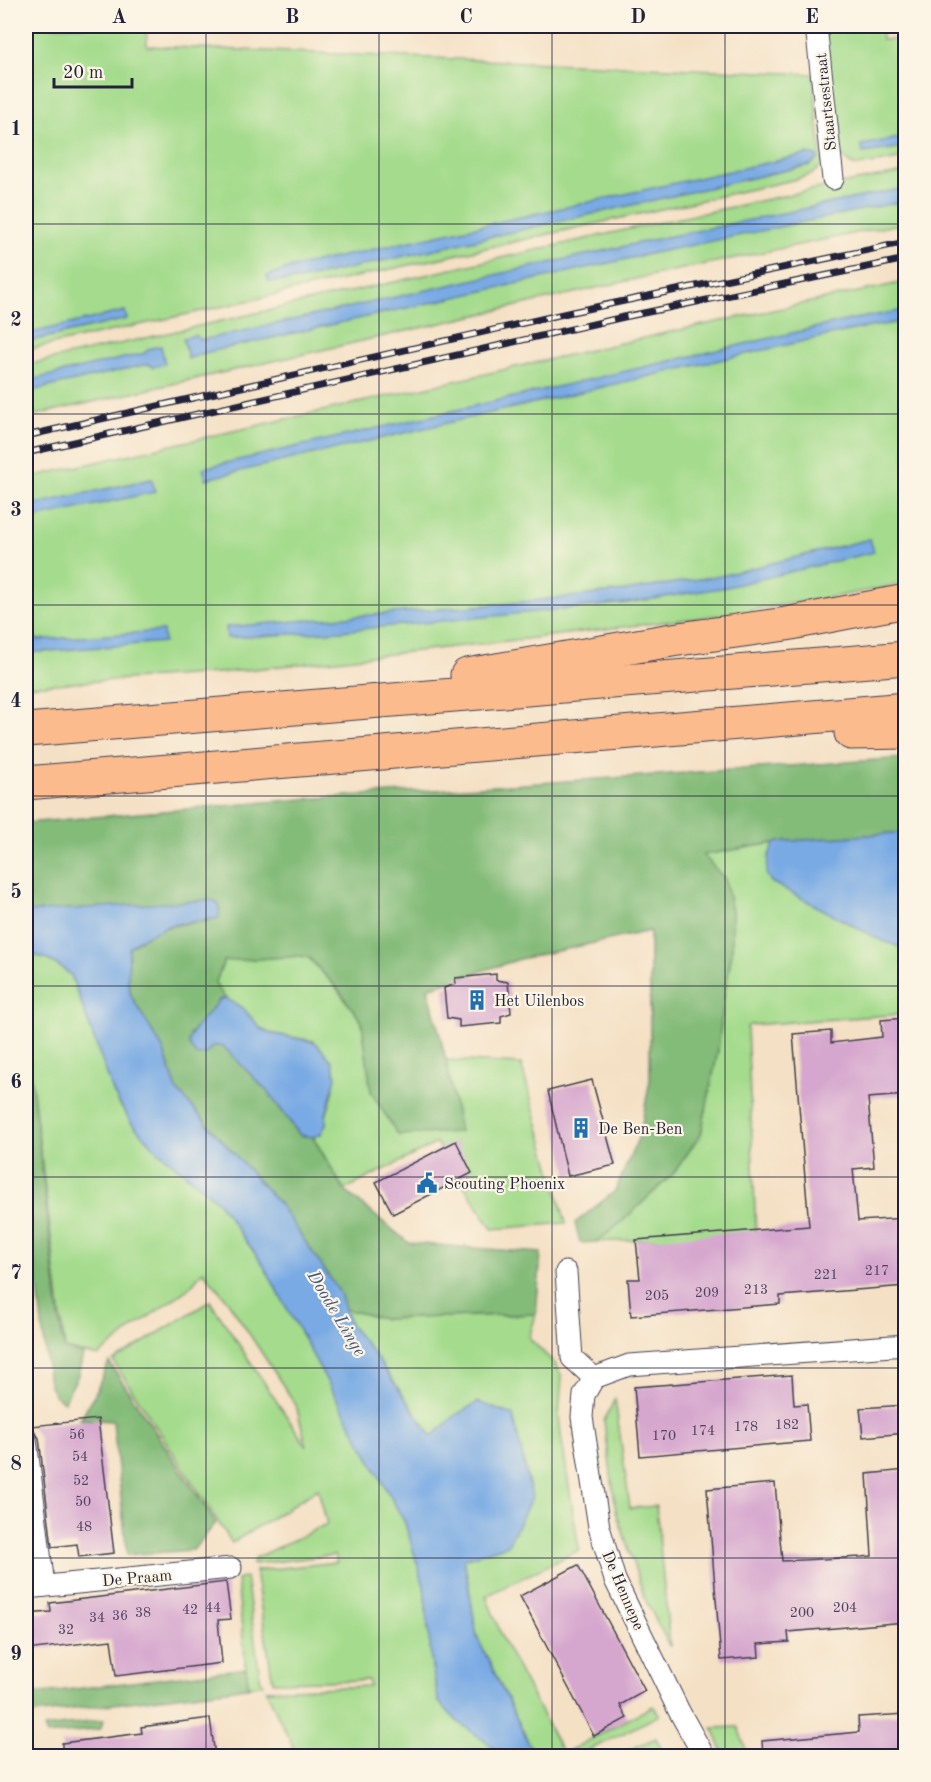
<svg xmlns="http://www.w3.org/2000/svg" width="931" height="1782" font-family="'Old Standard TT',serif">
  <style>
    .green { fill: #a4db8c; stroke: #637e64; stroke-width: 1.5 }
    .forest { fill: #83bb78; stroke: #526e5a; stroke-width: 1.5 }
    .water { fill: #79aae4; stroke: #4e6690; stroke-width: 1.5 }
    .building { fill: #d5a6ce }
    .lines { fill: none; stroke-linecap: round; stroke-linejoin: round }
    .minor-casing { stroke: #423e50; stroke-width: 23 }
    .motorway-casing { stroke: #423e50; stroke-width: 35 }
    .minor { stroke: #fff; stroke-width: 21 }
    .motorway { stroke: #fbbb8c; stroke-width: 33 }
    .rail-casing { stroke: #22223b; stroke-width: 7 }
    .rail { stroke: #fcf5e5; stroke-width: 4.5; stroke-dasharray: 14; stroke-linecap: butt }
    .grid { fill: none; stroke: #22223b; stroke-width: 1.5; stroke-opacity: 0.55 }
    .labels { text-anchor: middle; stroke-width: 4.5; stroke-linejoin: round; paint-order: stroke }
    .number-label { font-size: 14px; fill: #4f4360 }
    .street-label { font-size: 16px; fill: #22223b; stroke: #fcf5e5 }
    .poi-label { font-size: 16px; fill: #22223b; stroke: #fcf5e5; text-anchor: start }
    .water-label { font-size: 18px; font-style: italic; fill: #45587f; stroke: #fcf5e5 }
    .neatline { fill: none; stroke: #22223b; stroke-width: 2 }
    .grid-label { font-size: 20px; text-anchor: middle; font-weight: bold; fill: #22223b }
  </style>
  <rect width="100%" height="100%" fill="#fcf5e5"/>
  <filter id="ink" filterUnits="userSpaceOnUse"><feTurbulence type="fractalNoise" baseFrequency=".0167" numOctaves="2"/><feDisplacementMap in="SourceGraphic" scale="12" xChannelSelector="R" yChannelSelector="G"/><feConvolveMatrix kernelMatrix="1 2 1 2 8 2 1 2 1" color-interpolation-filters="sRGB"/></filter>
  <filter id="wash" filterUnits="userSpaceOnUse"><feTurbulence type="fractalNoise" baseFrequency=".008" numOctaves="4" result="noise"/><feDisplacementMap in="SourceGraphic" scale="24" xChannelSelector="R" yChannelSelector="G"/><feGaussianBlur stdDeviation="1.35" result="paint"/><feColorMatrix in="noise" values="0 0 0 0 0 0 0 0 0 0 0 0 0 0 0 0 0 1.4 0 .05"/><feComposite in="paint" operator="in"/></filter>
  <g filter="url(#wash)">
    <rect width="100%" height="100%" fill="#f4e0c4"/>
    <g class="green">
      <polygon points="26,26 146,26 147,46 813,74 822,165 812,174 797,179 26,350"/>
      <polygon points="823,26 882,26 882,40 905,40 905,158 858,166 851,164 840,155"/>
      <polygon points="905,172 905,223 658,274 26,417 26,365 647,225 825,187"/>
      <polygon points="905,282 905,583 850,594 721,615 533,638 218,673 26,686 26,478 670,332"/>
      <polygon points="775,843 769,855 771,882 880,939 905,949 905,1014 750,1025 747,1027 756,1234 596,1242 617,1226 673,1174 701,1134 718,1050 724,996 732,952 732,912 725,879 702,855"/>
      <path d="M26,953C44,957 56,963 71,975L114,1094L121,1107L157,1150L217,1201L262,1263L405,1523L424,1586L432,1667L439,1702L457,1721L490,1745L502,1756H297L266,1690L370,1686L368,1680L273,1682L255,1571L337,1562L335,1555L252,1564L255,1558L327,1524L318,1489L232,1543L113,1361L210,1301L307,1447L296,1405L227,1300L203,1271L189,1288L133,1328L98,1356L65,1349L29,1059L26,1054Z"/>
      <polygon points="301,956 309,958 334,985 362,1022 371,1092 459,1132 446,1060 521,1064 566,1223 492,1229 437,1143 344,1190 313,1137 321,1134 334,1090 332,1061 314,1041 269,1033 261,1029 243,1008 225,998 215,984 224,961"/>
      <polygon points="345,1309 383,1319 536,1314 529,1338 555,1364 562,1377 559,1417 561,1435 579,1550 486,1596 505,1644 563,1754 653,1706 660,1715 577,1756 535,1756 477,1637 464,1558 508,1545 457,1414 432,1436 368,1346 350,1325"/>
      <polygon points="615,1399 630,1508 656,1506 670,1647 645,1599 616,1511 604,1421"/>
      <polygon points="246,1577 260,1677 263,1684 249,1687 247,1678 237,1580"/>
      <polygon points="738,1727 748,1756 724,1756 713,1728"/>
      <polygon points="656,1738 665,1756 615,1756"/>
    </g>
    <g class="forest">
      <path d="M905,758V832L779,842L703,855L725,879L732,912V952L724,996L718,1050L701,1134L673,1174L617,1226L596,1242L580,1243L575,1223L615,1191L640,1134L650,1080V931L520,959L428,988L446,1060L460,1132L398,1135L371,1092L362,1022L338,989L309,958L301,956L224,961L215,984L225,998L219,1000L190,1034L192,1050L196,1055L207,1053L211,1046H223L268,1092L300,1135L313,1137L344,1190L409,1243L541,1253L536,1314L383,1319L345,1309L340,1293L281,1206L177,1090L163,1049L131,996L128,980L129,948C153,927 177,924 207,921L216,901L26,912V823L290,800Z"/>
      <polygon points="26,1054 29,1059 61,1332 65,1349 83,1354 78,1375 64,1402 56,1397 49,1384 26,1186"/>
      <polygon points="109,1362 216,1523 193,1550 127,1555 113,1421 80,1419 93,1398"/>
      <polygon points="246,1668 249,1687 26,1715 26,1695"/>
      <polygon points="104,1720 100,1729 47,1735 44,1728"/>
    </g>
    <g class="water">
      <polygon points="905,137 905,147 863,153 861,145"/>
      <polygon points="807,154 817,156 818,159 810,165 298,280 269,282 267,276 293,267"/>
      <polygon points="905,188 905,201 654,253 204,353 188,359 183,338 195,335 202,340 652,240"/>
      <polygon points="905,310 905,321 853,330 680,369 206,479 203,468 849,320"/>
      <polygon points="125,311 127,319 26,342 26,334"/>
      <polygon points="161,346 165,364 153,367 148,364 26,392 26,381 145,353 148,349"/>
      <polygon points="152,479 155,492 26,520 26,506"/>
      <polygon points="870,539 874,552 727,587 627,603 340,631 227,638 226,627 512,603 624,591 724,575"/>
      <polygon points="26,621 37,640 163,631 164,642 26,653"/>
      <polygon points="905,832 905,949 880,940 771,882 766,873 769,855 775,843 779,842"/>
      <path d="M208,900L216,901L219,906V918L170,925L138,940L129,948L128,980L131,996L163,1049L177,1090L281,1206L340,1293L350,1325L368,1346L432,1436L457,1414L478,1402L513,1415L532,1497L508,1545L464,1559L477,1637L535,1756H502L490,1745L457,1721L439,1702L432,1667L424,1586L405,1523L262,1263L217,1201L157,1150L132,1124L114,1094L71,975C56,962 44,957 26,953V912Z"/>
      <path d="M225,998L243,1008L261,1029L269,1033L315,1042L332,1061L336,1077L326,1115V1124L321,1134L313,1137L300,1135L268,1092L223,1046H212L207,1053L197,1056C194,1052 190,1048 189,1043C187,1033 212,1010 219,1000Z"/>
    </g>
    <g id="blocks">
      <g class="building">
        <polygon points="496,974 496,980 508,982 511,1013 501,1016 501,1023 459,1027 459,1020 447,1018 444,988 456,984 455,978"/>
        <polygon points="906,1018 906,1095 868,1098 874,1167 853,1169 858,1221 906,1218 906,1286 780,1296 780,1304 631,1316 628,1279 640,1279 636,1240 809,1226 793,1034 831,1031 831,1043 882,1037 881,1020"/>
        <polygon points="592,1080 615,1165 568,1176 548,1091"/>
        <polygon points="456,1141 472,1173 393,1214 376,1182"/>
        <polygon points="792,1375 794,1405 807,1404 810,1441 640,1456 634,1387"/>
        <polygon points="906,1405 906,1433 863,1437 860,1408"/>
        <polygon points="98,1419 114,1553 79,1557 77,1544 52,1547 39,1438 31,1426"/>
        <polygon points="906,1470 906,1622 788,1632 789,1642 758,1644 759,1657 721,1660 707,1489 775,1483 782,1561 862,1557 872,1556 867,1474"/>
        <polygon points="578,1565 645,1691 620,1705 627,1718 594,1736 520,1596"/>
        <polygon points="226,1582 231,1619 218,1620 222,1663 116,1676 111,1640 26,1650 26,1614 51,1612 50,1603"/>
        <polygon points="906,1714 906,1751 850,1756 763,1756 762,1741 859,1732 858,1717"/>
        <polygon points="210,1718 215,1756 62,1756 62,1743 142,1733 141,1727"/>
      </g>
    </g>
  </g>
  <g filter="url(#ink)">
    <use href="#blocks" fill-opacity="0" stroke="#423e50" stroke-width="1.5"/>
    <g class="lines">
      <g class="minor-casing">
        <g id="minor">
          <polyline points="816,26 833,179"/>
          <polyline points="566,1272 572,1358 594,1378"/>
          <polyline points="26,1440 44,1586"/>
          <polyline points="26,1588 231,1568"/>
          <polyline points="704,1756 679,1711 615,1580 599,1527 582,1417 584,1395 594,1378 629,1365 906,1345"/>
        </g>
      </g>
      <g class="motorway-casing">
        <g id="motorway">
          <polyline points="467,675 672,640 786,624 906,601"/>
          <polyline points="26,730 906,658"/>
          <polyline points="851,733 906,732"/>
          <polyline points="26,783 906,709"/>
        </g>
      </g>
      <use href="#minor" class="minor"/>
      <use href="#motorway" class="motorway"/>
      <g class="rail-casing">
        <g id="rail">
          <polyline points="26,436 572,312 906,242"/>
          <polyline points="26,453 624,317 906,259"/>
        </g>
      </g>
      <use href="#rail" class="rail"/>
    </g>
  </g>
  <path class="grid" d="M206,26V1756M379,26V1756M552,26V1756M725,26V1756M26,224H906M26,414H906M26,605H906M26,796H906M26,986H906M26,1177H906M26,1368H906M26,1558H906"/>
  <defs>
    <g id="building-bare" transform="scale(1.62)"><path d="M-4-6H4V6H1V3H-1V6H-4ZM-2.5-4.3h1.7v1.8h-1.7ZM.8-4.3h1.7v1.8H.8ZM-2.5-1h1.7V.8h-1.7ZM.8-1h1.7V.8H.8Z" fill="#1f6fb2" stroke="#fcf5e5" stroke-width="2.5" paint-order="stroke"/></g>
    <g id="civic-bare" transform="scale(1.62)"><path d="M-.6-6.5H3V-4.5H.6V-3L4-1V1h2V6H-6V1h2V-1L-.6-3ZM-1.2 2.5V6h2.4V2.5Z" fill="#1f6fb2" stroke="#fcf5e5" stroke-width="2.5" paint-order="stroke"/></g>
  </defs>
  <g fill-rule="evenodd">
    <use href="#building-bare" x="477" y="1000"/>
    <use href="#building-bare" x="581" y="1128"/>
    <use href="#civic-bare" x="427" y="1183"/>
  </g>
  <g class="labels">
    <g class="number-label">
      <text x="877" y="1275">217</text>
      <text x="826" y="1279">221</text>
      <text x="756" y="1294">213</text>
      <text x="707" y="1297">209</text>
      <text x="657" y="1300">205</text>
      <text x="787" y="1429">182</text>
      <text x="746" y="1431">178</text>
      <text x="703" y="1435">174</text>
      <text x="77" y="1439">56</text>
      <text x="664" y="1440">170</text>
      <text x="80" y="1461">54</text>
      <text x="81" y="1485">52</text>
      <text x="83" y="1506">50</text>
      <text x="84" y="1531">48</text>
      <text x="213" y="1612">44</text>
      <text x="845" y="1612">204</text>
      <text x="190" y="1614">42</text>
      <text x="143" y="1617">38</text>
      <text x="802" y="1617">200</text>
      <text x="120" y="1620">36</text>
      <text x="97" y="1622">34</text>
      <text x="66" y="1634">32</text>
    </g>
    <g class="street-label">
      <text transform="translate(825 102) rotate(-96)" y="6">Staartsestraat</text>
      <text transform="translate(137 1577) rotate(-5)" y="6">De Praam</text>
      <text transform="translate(624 1590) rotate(67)" y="6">De Hennepe</text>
    </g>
    <g class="poi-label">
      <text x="494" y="1006">Het Uilenbos</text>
      <text x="598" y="1134">De Ben-Ben</text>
      <text x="444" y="1189">Scouting Phoenix</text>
    </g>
    <g class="water-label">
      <text transform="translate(337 1313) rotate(59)" y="6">Doode Linge</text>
    </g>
  </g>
  <rect width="931" height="1782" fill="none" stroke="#fcf5e5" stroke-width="66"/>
  <path d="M54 78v9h78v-9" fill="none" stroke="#22223b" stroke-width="3"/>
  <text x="63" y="78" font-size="18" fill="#22223b" stroke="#fcf5e5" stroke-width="4.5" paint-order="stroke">20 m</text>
  <rect x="33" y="33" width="865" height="1716" class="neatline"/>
  <g class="grid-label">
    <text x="119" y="23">A</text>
    <text x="292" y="23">B</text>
    <text x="466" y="23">C</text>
    <text x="638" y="23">D</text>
    <text x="812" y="23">E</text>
    <text x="16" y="135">1</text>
    <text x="16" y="326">2</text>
    <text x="16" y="516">3</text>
    <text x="16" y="707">4</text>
    <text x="16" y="898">5</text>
    <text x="16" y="1088">6</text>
    <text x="16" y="1279">7</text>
    <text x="16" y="1470">8</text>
    <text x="16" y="1660">9</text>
  </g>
</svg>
